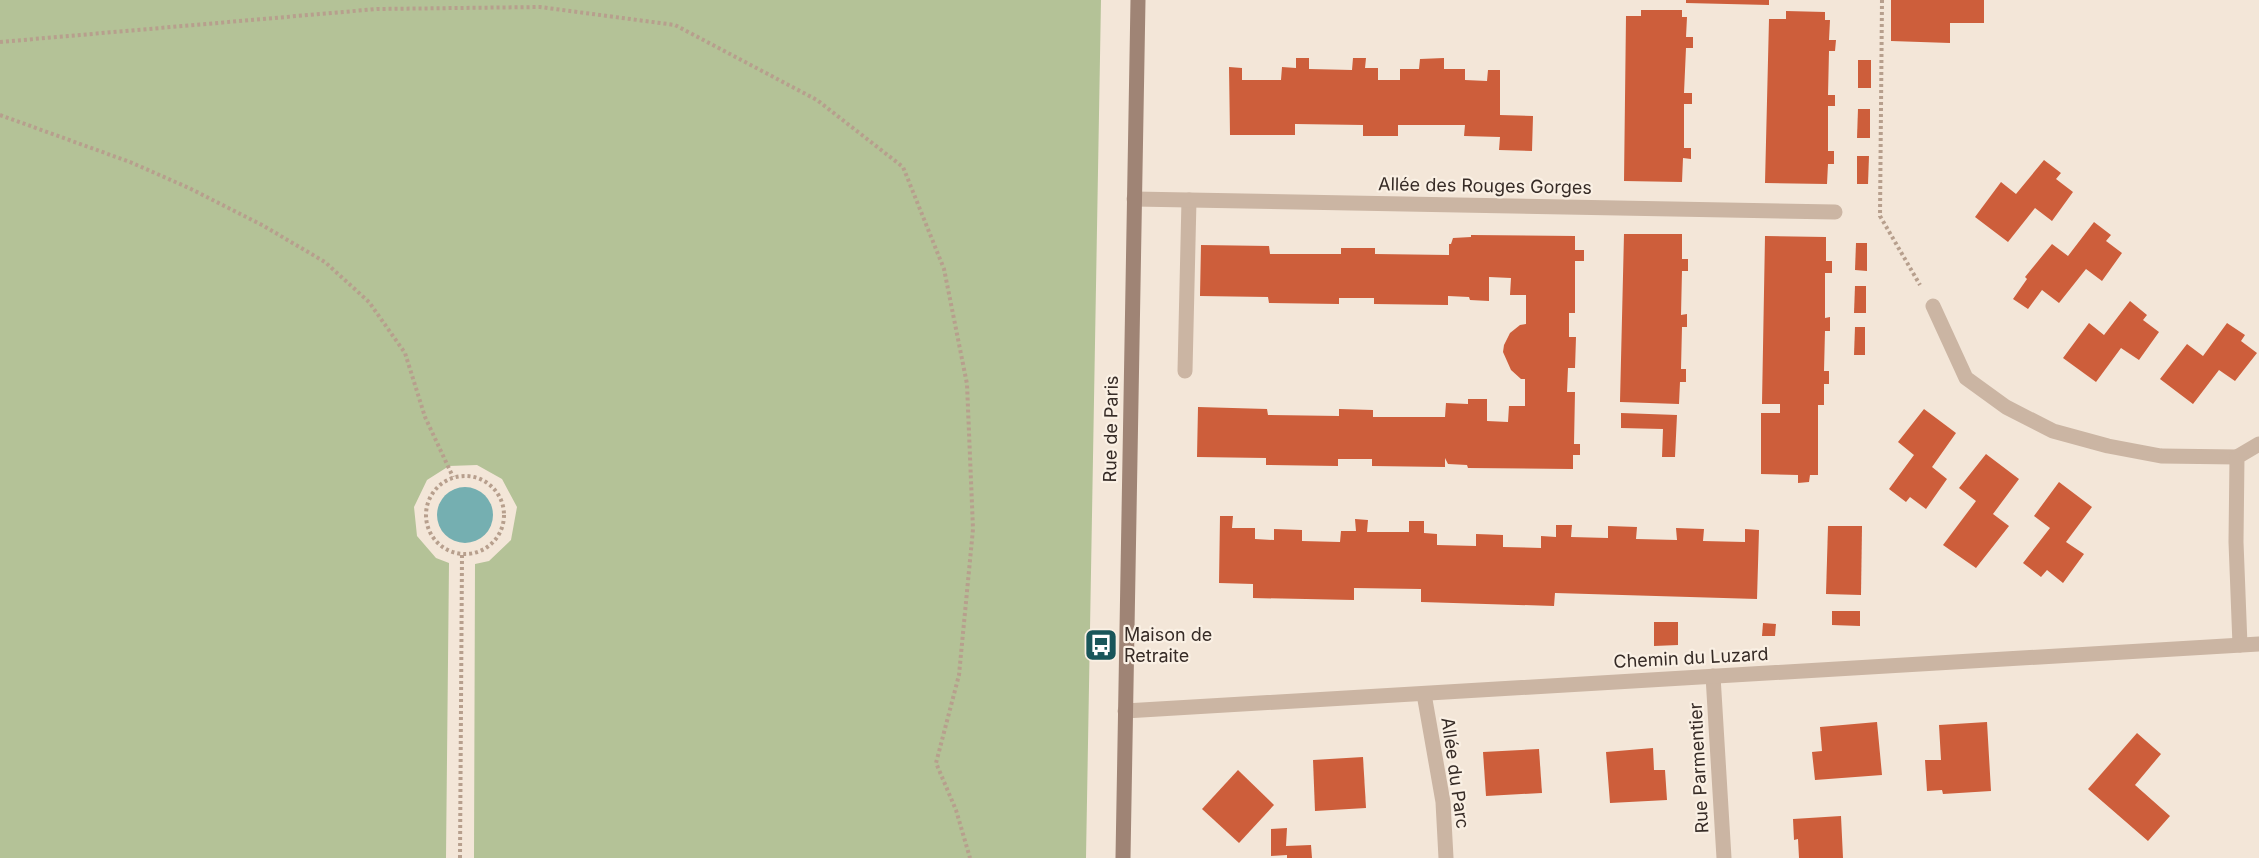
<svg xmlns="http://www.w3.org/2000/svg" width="2259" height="858" font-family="Inter,sans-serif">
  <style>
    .green { fill: #b4c297 }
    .water { fill: #75afb1 }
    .building { fill: #cd5e3b }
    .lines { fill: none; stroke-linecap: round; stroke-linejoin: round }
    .path { stroke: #b79f8d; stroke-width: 4; stroke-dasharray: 3 3; stroke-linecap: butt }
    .service { stroke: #cbb5a3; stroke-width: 15 }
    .minor { stroke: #cbb5a3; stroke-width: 15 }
    .secondary { stroke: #9f8475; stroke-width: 15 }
    .labels { text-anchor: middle; stroke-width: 4.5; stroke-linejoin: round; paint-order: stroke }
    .street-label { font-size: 18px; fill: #362b26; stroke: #faf0e4 }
    .poi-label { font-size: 18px; fill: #362b26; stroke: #faf0e4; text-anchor: start }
  </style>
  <rect width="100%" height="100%" fill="#f3e6d8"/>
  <polygon class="green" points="0,0 1101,0 1086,858 474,858 475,564 489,561 511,540 517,507 502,479 477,465 449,466 427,480 414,507 417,536 436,558 449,563 446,858 0,858"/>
  <circle class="water" cx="465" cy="515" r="28"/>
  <g class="building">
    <polygon points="1686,0 1769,0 1769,5 1686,3"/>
    <polygon points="1891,0 1984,0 1984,23 1950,23 1950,43 1891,41"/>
    <polygon points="1641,10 1682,10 1682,17 1687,17 1686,37 1693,37 1693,48 1686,48 1684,93 1692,93 1692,104 1684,104 1684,148 1691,148 1691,159 1683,158 1682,182 1624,181 1626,16 1641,16"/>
    <polygon points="1786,11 1825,12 1825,20 1830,20 1829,40 1836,40 1835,51 1829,51 1828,95 1835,95 1835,106 1828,106 1828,151 1834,151 1834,164 1828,164 1827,184 1765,183 1769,19 1786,19"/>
    <polygon points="1296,58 1309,58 1309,69 1352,70 1353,58 1366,58 1365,68 1378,68 1378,80 1400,80 1400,69 1419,69 1420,59 1444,58 1444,69 1465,69 1465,80 1487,81 1488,70 1500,70 1500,115 1533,116 1532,151 1499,150 1500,137 1464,136 1465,125 1398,125 1398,136 1363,136 1363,125 1295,124 1295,135 1230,135 1229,67 1242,68 1242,80 1281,80 1282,67 1296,68"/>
    <rect x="1858" y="60" width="13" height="28"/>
    <polygon points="1858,109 1870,109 1870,138 1857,138"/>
    <polygon points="1857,156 1869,156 1868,184 1857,184"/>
    <polygon points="2044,160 2061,173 2056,179 2073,192 2052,221 2035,208 2008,242 1975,217 2001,182 2016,194"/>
    <polygon points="2094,222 2111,235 2106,241 2122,253 2102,281 2086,269 2059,303 2042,290 2028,309 2013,299 2027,279 2025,277 2052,244 2068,256"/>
    <polygon points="1624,234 1682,234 1682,259 1688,259 1688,271 1682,271 1681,315 1687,314 1687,327 1682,327 1681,369 1686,369 1686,382 1680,382 1679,404 1620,402"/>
    <polygon points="1471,235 1575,236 1575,250 1584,250 1584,261 1575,261 1575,313 1569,313 1569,337 1576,337 1575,368 1568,368 1567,392 1575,392 1574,444 1580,444 1580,455 1573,455 1573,469 1468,468 1467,465 1448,464 1445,458 1445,467 1372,466 1372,459 1338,459 1338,466 1266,465 1266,458 1197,457 1198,407 1267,409 1268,415 1339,416 1339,409 1373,410 1373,417 1445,417 1446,403 1468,404 1468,399 1487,399 1487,421 1508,422 1509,406 1525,406 1525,379 1521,379 1511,370 1503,352 1504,345 1510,333 1520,325 1526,324 1526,295 1510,295 1511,278 1489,277 1489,301 1470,300 1469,297 1448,296 1448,305 1374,304 1374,298 1339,298 1339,304 1269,303 1268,297 1200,296 1201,245 1269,246 1270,254 1341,254 1341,248 1375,248 1375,254 1449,255 1449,244 1451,244 1453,238 1471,237"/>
    <polygon points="1765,236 1826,237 1826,261 1832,261 1832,273 1825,273 1825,318 1830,317 1830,331 1825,331 1824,371 1829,371 1829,384 1824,384 1824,405 1818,405 1818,475 1810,475 1809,482 1798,483 1798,475 1761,474 1761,413 1780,413 1780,404 1762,404"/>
    <polygon points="1856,243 1867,243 1867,271 1855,270"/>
    <polygon points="1855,286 1866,286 1866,313 1854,313"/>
    <polygon points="2130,301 2147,315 2143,320 2159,332 2139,360 2121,348 2096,382 2063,358 2089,323 2104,335"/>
    <polygon points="2227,323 2245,335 2241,341 2257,353 2235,381 2219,370 2193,404 2160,379 2187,344 2203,356"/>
    <polygon points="1855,327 1865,327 1865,355 1854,355"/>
    <polygon points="1924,409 1956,433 1932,467 1947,479 1926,509 1910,497 1906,502 1889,489 1914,455 1898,442"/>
    <polygon points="1621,413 1677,415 1675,457 1662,457 1663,429 1621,428"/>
    <polygon points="1986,454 2019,479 1993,514 2009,526 1976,568 1943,545 1976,501 1959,488"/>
    <polygon points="2059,482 2092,507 2066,542 2084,554 2063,583 2047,570 2041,577 2023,563 2050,528 2034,516"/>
    <polygon points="1220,516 1233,516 1232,528 1255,528 1255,539 1274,540 1274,529 1302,530 1302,541 1340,542 1341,531 1356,531 1355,519 1368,520 1367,532 1409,532 1409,521 1424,521 1424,533 1437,534 1437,545 1476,546 1476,534 1503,535 1503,547 1541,548 1541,536 1556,537 1556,525 1572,525 1571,537 1608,538 1608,526 1637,527 1636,539 1677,540 1676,528 1704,529 1703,541 1745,542 1745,529 1759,530 1757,599 1555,593 1554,606 1421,602 1421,589 1354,588 1354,600 1253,598 1253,584 1219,583"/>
    <polygon points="1828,526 1862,526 1861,595 1826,594"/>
    <polygon points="1832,611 1860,611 1860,626 1832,625"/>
    <polygon points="1654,622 1678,622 1678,645 1654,646"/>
    <polygon points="1763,623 1776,624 1775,636 1762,636"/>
    <polygon points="1877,722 1882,775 1815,780 1812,752 1822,751 1820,727"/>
    <polygon points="1987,722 1991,791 1943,794 1942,790 1927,791 1925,760 1941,760 1939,725"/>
    <polygon points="2137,733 2161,754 2135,785 2170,816 2148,841 2088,789"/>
    <polygon points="1653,748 1654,770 1665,770 1667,800 1610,803 1606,752"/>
    <polygon points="1539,749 1542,793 1486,796 1483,752"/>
    <polygon points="1363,757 1366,808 1315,811 1313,760"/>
    <polygon points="1238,770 1274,805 1239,843 1202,809"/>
    <polygon points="1841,816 1843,858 1799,858 1798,839 1794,840 1793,819"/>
    <polygon points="1287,828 1286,846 1311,845 1312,858 1287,858 1287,855 1271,856 1271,829"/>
  </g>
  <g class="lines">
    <g class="path">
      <polyline points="1882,0 1880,216 1920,285"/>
      <polyline points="0,42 377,9 540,7 675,25 817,100 903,167 944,269 967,384 973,529 959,675 936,763 956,810 970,858"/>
      <polyline points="0,115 130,162 189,188 262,225 325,262 369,302 405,353 425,417 453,477"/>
      <circle cx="465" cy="515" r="39"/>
      <polyline points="460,858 462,555"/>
    </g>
    <polyline class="service" points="1185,371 1189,200"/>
    <g class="minor">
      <polyline points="1134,199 1835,212"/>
      <polyline points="1933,306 1966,378 2006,407 2053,431 2108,446 2161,456 2237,457"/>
      <polyline points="2240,645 2236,542 2237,457 2259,444"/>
      <polyline points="1713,676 1724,858"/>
      <polyline points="1424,694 1443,802 1446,858"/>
      <polyline points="1125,711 2259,644"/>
    </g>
    <polyline class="secondary" points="1123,858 1138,0"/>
  </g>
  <defs>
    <g id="bus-square" transform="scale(1.725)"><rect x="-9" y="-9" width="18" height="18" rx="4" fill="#19565a" stroke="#faf0e4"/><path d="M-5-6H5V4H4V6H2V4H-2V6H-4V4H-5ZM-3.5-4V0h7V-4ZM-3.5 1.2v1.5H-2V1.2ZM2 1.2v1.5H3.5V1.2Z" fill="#fff"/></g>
  </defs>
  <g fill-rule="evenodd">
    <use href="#bus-square" x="1101" y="645"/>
  </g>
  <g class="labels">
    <g class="street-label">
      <text transform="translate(1485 186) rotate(1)" y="6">Allée des Rouges Gorges</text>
      <text transform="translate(1111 429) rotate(-89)" y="6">Rue de Paris</text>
      <text transform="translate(1691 658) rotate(-3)" y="6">Chemin du Luzard</text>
      <text transform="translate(1699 768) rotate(-93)" y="6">Rue Parmentier</text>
      <text transform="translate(1455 773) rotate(82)" y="6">Allée du Parc</text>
    </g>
    <g class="poi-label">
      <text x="1124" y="641">Maison de<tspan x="1124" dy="21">Retraite</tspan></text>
    </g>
  </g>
</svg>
